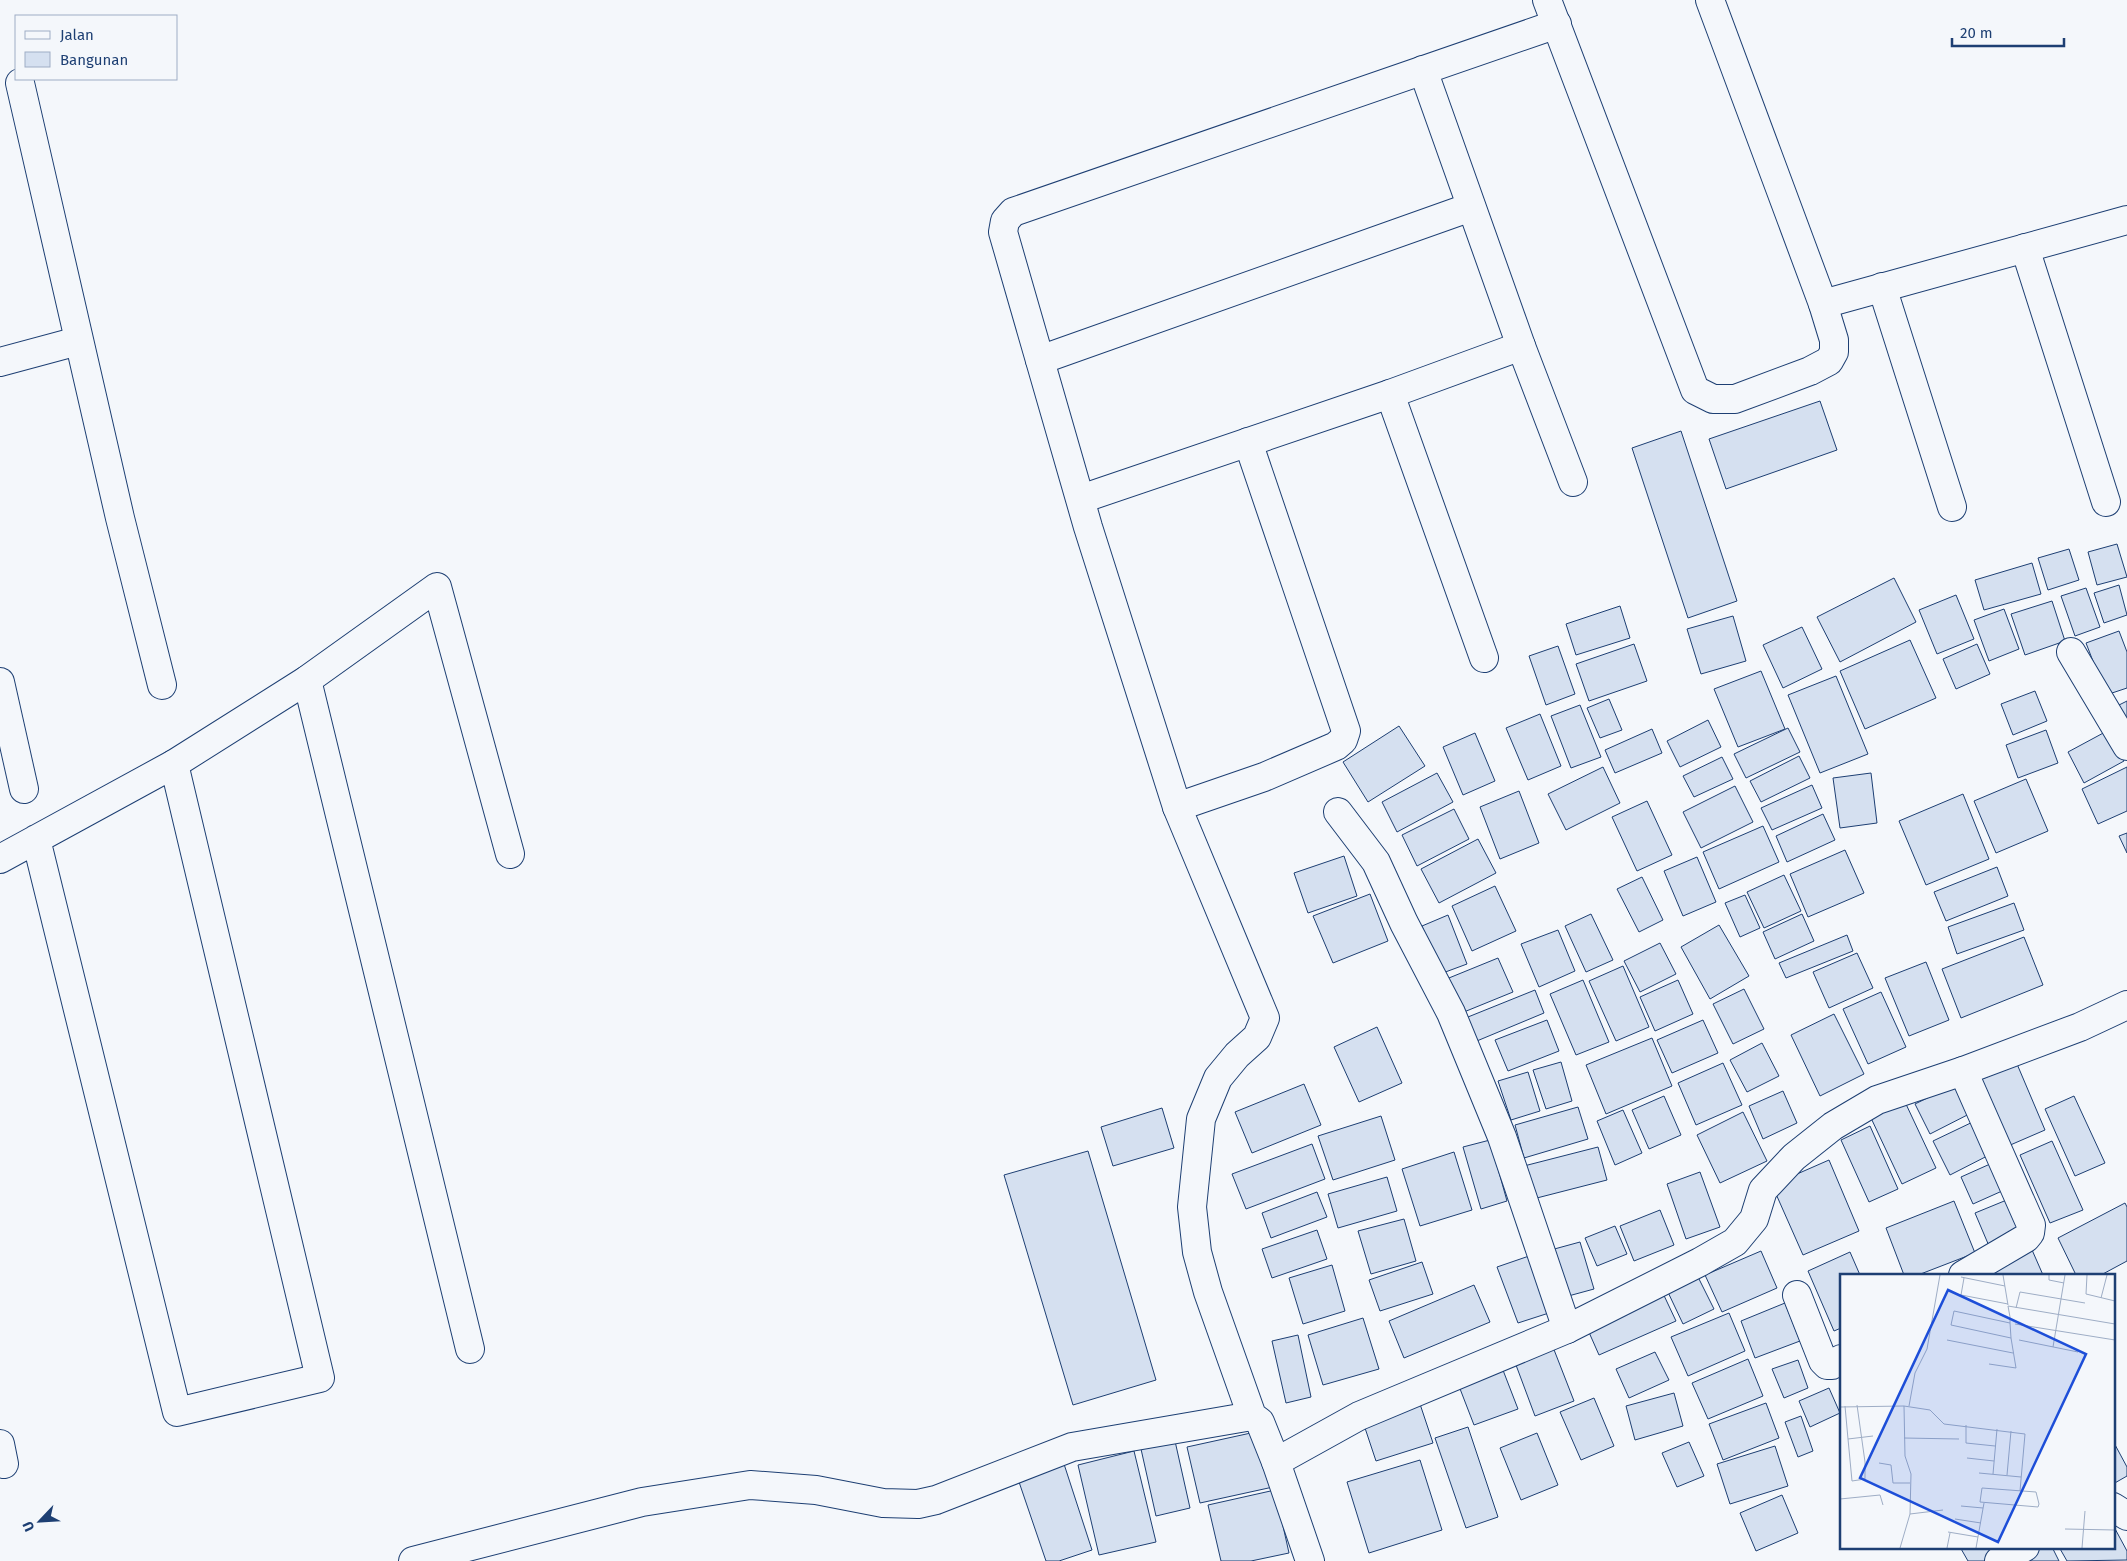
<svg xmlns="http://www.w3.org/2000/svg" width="2127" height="1561" font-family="'Fira Sans',sans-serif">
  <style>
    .building { fill: #d5e0f0; stroke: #1d3f73 }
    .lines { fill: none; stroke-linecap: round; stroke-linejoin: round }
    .minor-casing { stroke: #1d3f73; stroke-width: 30 }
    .minor { stroke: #f4f7fb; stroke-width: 28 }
    .inset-road { fill: none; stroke: #9eadc5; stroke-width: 1 }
    .view { fill: #1d4ed8; fill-opacity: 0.15; stroke: #1d4ed8; stroke-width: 2.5 }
    .inset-edge { fill: none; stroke: #1d3f73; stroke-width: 2.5 }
  </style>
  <rect width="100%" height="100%" fill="#f4f7fb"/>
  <g class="building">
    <polygon points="1820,401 1837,450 1726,489 1709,439"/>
    <polygon points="1681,431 1737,601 1688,618 1632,448"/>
    <polygon points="2117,544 2127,577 2097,585 2088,552"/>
    <polygon points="2069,549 2079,580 2048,590 2038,558"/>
    <polygon points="2032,563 2041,594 1984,610 1975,580"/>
    <polygon points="1894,578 1916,622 1840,662 1817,617"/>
    <polygon points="2119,585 2127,615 2104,623 2094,593"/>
    <polygon points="2086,588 2100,627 2075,636 2061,596"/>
    <polygon points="1956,595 1974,639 1937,654 1919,610"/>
    <polygon points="2052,601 2065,641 2025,655 2011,614"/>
    <polygon points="1620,606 1630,638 1576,655 1566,624"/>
    <polygon points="2004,609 2019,649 1989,661 1974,620"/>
    <polygon points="1733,616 1746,661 1701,674 1687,629"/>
    <polygon points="1802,627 1822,669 1783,688 1763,645"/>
    <polygon points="2119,631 2127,652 2127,688 2106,695 2086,643"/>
    <polygon points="1910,640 1936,698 1865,729 1840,671"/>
    <polygon points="1634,644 1647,681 1589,701 1576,664"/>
    <polygon points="1977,644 1990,674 1956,689 1943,659"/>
    <polygon points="1558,646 1575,694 1546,705 1529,656"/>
    <polygon points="1761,671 1785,729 1738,747 1714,689"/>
    <polygon points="1836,676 1868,754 1820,773 1788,695"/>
    <polygon points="2035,691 2047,721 2013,735 2001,704"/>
    <polygon points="1609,699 1622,730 1600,738 1587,708"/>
    <polygon points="2127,701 2127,737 2111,709"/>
    <polygon points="1580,705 1601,757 1571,768 1551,716"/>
    <polygon points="1540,714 1561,766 1528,780 1506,728"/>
    <polygon points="1708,720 1721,747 1680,767 1667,741"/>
    <polygon points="1399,726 1425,766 1368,802 1343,762"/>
    <polygon points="1788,728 1800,752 1746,778 1734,754"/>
    <polygon points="1652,729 1662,753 1615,773 1605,750"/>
    <polygon points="2046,730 2058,763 2018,778 2006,745"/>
    <polygon points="2107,731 2124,761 2084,783 2068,752"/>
    <polygon points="1475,733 1495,781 1463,795 1443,747"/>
    <polygon points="1799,756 1810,778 1761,802 1750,781"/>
    <polygon points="1722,757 1733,779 1694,797 1683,776"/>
    <polygon points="1603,767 1620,803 1566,830 1548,794"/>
    <polygon points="2127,767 2127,811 2098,824 2082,789"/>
    <polygon points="1437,773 1453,802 1397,832 1382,802"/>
    <polygon points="1871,773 1877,823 1840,828 1833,778"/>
    <polygon points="2026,779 2048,831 1996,853 1974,801"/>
    <polygon points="1812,785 1822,808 1772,830 1761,808"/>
    <polygon points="1735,786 1753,822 1701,848 1683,812"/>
    <polygon points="1519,791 1539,843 1500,859 1480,807"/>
    <polygon points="1963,794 1989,859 1926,885 1899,821"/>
    <polygon points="1647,801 1672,855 1637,871 1612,817"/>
    <polygon points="1454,809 1469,839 1417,866 1402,835"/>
    <polygon points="1823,814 1835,840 1787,862 1776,836"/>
    <polygon points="1763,826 1779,862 1719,889 1703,852"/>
    <polygon points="2127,833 2127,853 2119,836"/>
    <polygon points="1478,839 1496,873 1439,903 1421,869"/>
    <polygon points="1845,850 1864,893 1808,917 1790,874"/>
    <polygon points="1344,856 1357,896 1308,913 1294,873"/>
    <polygon points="1697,857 1716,902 1683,916 1664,871"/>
    <polygon points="1997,867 2008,896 1946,921 1934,892"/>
    <polygon points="1784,875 1801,911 1764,928 1747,892"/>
    <polygon points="1642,877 1663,920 1639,932 1617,889"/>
    <polygon points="1495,886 1516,931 1472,951 1452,906"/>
    <polygon points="1370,894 1388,941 1333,963 1313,916"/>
    <polygon points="1745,895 1760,928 1740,937 1725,903"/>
    <polygon points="2014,903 2024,930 1957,954 1948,927"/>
    <polygon points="1591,914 1613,960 1586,972 1565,926"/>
    <polygon points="1802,914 1814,941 1775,959 1763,932"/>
    <polygon points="1448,915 1467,964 1440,974 1422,926"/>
    <polygon points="1719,925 1749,976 1710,999 1681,947"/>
    <polygon points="1558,930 1575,971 1539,987 1521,944"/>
    <polygon points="1847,935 1853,951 1786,978 1779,963"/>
    <polygon points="2024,937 2043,985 1961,1018 1942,969"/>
    <polygon points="1660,943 1676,974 1640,992 1624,961"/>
    <polygon points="1857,953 1873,988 1829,1008 1813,972"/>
    <polygon points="1498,958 1513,992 1459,1014 1444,980"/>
    <polygon points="1926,962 1949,1020 1909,1036 1885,978"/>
    <polygon points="1623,966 1649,1027 1616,1041 1589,981"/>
    <polygon points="1583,980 1609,1042 1576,1055 1550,994"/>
    <polygon points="1678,980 1693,1014 1655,1031 1640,997"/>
    <polygon points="1744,989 1764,1029 1733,1044 1713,1004"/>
    <polygon points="1535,990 1544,1013 1472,1043 1463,1019"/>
    <polygon points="1881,992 1906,1047 1868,1064 1843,1009"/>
    <polygon points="1834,1014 1864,1074 1820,1096 1791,1035"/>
    <polygon points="1547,1020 1559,1051 1508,1071 1495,1040"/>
    <polygon points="1703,1020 1718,1053 1672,1073 1657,1040"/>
    <polygon points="1377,1027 1402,1083 1359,1102 1334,1047"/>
    <polygon points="1652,1038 1672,1086 1606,1114 1586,1065"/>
    <polygon points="1762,1043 1779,1076 1747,1092 1730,1060"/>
    <polygon points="1561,1062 1572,1101 1546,1109 1533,1070"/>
    <polygon points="1723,1063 1742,1105 1696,1125 1678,1083"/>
    <polygon points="2017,1064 2045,1130 2008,1146 1980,1080"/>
    <polygon points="1528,1072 1540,1111 1511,1120 1498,1081"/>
    <polygon points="1964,1080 1979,1109 1930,1134 1915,1104"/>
    <polygon points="1304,1084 1321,1125 1252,1153 1235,1112"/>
    <polygon points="1783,1091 1797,1123 1763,1139 1749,1106"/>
    <polygon points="1664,1096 1681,1135 1649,1149 1632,1110"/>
    <polygon points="2074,1096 2105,1163 2075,1176 2045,1109"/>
    <polygon points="1905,1102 1936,1168 1902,1184 1871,1118"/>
    <polygon points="1578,1107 1588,1139 1524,1158 1515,1125"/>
    <polygon points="1162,1108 1174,1148 1113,1166 1101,1127"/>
    <polygon points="1623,1110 1642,1153 1615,1165 1597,1121"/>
    <polygon points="1743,1112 1767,1161 1720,1183 1697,1135"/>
    <polygon points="1381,1116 1395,1160 1333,1180 1318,1136"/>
    <polygon points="1979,1119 1995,1152 1950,1175 1933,1141"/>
    <polygon points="1870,1126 1898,1189 1869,1202 1841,1140"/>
    <polygon points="1490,1140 1507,1201 1481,1209 1463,1147"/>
    <polygon points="2052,1141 2083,1210 2050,1223 2020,1155"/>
    <polygon points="1312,1144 1325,1179 1246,1209 1232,1174"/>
    <polygon points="1598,1147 1607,1180 1529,1200 1520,1167"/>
    <polygon points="1088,1151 1156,1380 1073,1405 1004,1175"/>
    <polygon points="1454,1152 1472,1210 1420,1226 1402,1169"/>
    <polygon points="1829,1160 1859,1231 1803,1255 1772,1185"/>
    <polygon points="1999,1160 2011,1187 1973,1204 1961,1177"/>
    <polygon points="1700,1172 1720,1227 1686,1239 1667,1184"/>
    <polygon points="1387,1177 1397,1211 1338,1228 1328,1194"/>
    <polygon points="1317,1192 1327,1217 1271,1238 1262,1213"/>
    <polygon points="2014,1197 2027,1231 1989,1246 1975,1213"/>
    <polygon points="1954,1201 1975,1253 1918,1275 1904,1275 1886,1228"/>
    <polygon points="2125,1203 2127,1207 2127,1261 2101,1275 2076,1275 2058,1238"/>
    <polygon points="1660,1210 1674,1245 1634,1261 1620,1226"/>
    <polygon points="1404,1219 1416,1261 1371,1274 1358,1231"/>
    <polygon points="1615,1226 1627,1254 1597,1266 1585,1238"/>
    <polygon points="1317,1230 1327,1259 1272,1278 1262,1249"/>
    <polygon points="1580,1242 1594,1289 1561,1298 1547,1251"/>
    <polygon points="2029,1243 2043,1275 1996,1275 1989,1260"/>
    <polygon points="1761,1251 1777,1288 1722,1312 1705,1275"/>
    <polygon points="1850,1252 1860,1275 1841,1275 1841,1328 1834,1331 1808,1271"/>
    <polygon points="1532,1255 1552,1312 1518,1323 1497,1267"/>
    <polygon points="1422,1262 1433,1294 1380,1311 1369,1280"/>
    <polygon points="1332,1265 1345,1311 1303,1324 1289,1278"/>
    <polygon points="1696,1273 1714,1309 1683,1324 1666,1288"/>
    <polygon points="1474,1285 1490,1322 1404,1358 1389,1321"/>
    <polygon points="1660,1287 1676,1321 1599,1355 1584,1321"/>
    <polygon points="1785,1303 1800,1341 1755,1358 1741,1321"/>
    <polygon points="1729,1313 1745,1351 1688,1376 1671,1337"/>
    <polygon points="1363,1318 1379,1369 1323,1385 1308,1335"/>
    <polygon points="1298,1335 1311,1397 1286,1403 1272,1341"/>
    <polygon points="1551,1342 1574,1401 1535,1416 1513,1357"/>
    <polygon points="1655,1352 1669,1380 1629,1398 1616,1369"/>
    <polygon points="1748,1359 1763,1396 1708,1419 1692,1383"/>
    <polygon points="1798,1360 1808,1388 1784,1398 1772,1369"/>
    <polygon points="1501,1365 1518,1409 1474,1425 1457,1381"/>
    <polygon points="1829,1388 1840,1413 1810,1427 1799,1401"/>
    <polygon points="1674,1393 1683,1426 1635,1440 1626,1406"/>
    <polygon points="1594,1398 1614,1446 1581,1460 1560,1412"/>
    <polygon points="1419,1401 1433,1443 1376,1461 1362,1419"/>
    <polygon points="1766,1403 1779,1438 1723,1460 1709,1424"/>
    <polygon points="1801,1416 1813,1451 1798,1457 1785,1422"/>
    <polygon points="1468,1427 1498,1517 1466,1528 1435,1438"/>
    <polygon points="1260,1431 1273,1487 1200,1503 1187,1447"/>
    <polygon points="1537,1433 1558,1485 1521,1500 1500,1448"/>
    <polygon points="1175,1441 1190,1508 1156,1516 1141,1449"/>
    <polygon points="2113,1441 2127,1467 2127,1476 2113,1484"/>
    <polygon points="1689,1442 1704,1476 1677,1487 1662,1453"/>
    <polygon points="1775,1446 1788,1486 1730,1504 1717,1464"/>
    <polygon points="1134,1451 1156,1542 1099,1555 1078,1465"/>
    <polygon points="1420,1460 1442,1530 1369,1553 1347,1482"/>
    <polygon points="1064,1464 1092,1550 1059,1561 1046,1561 1018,1479"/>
    <polygon points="1275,1490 1289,1553 1251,1561 1221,1561 1208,1505"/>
    <polygon points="1782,1495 1798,1533 1756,1551 1740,1513"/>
    <polygon points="2113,1525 2127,1551 2127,1560 2067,1561 2059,1547 2113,1547"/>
    <polygon points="1960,1547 2011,1547 1985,1561 1968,1561"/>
    <polygon points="2028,1547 2052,1547 2059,1561 2002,1561"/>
  </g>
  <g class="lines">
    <g class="minor-casing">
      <g id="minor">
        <polyline points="1547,0 1695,390 1713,399 1735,399 1810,371 1829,361 1834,352 1834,340 1823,304 1710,0"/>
        <polyline points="1423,70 1521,346 1573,482"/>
        <polyline points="20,83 120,518 162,685"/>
        <polyline points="2025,248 2106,502"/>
        <polyline points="1882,287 1952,507"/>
        <polyline points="1823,304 2127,220"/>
        <polyline points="1040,360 1471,207"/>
        <polyline points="0,362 78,341"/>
        <polyline points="1390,394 1484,658"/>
        <polyline points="1081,499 1390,394 1521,346"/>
        <polyline points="2071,652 2127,746"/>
        <polyline points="307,680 470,1349"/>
        <polyline points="0,682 24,789"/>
        <polyline points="174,764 307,680 437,587 510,854"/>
        <polyline points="1177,807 1264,777 1336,746 1343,740 1346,731 1248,442"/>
        <polyline points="1338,812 1376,862 1404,923 1451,1013 1502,1137 1567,1329"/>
        <polyline points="0,859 174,764 320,1378 177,1412 36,839"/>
        <polyline points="1963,1071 2031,1225 2030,1233 2026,1238 1963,1275"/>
        <polyline points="1797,1295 1823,1361 1827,1365 1832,1365 1841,1359"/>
        <polyline points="0,1444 4,1464"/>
        <polyline points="1276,1462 1260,1422 1252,1416 1208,1292 1197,1252 1192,1207 1201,1119 1218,1078 1237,1055 1257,1037 1265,1018 1177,807 1088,527 1003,232 1005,221 1013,212 1557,24"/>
        <polyline points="2113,1507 2127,1516"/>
        <polyline points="413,1561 642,1502 750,1485 816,1490 883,1503 918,1504 936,1500 1072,1447 1252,1416"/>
        <polyline points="1310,1561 1276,1462 1359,1416 1567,1329 1700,1262 1735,1242 1754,1219 1763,1190 1794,1157 1833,1126 1877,1100 1963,1071 2080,1027 2127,1005"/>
        <polyline points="1999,1561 2025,1547"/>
      </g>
    </g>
    <use href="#minor" class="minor"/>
  </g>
  <g transform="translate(1840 1274)">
    <rect width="275" height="275" fill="#f4f7fb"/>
    <path class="inset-road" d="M163,1L168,31M209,1V6L224,9M121,3L165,12M116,20L168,30M246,20L275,27M246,20L247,1M121,21L124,4M261,24L267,1M176,34L180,18L245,29M170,49L114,37L111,51L171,64L170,49V43L168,32L275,50M175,50L275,66M107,66L173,79M179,66L238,78M213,73L225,1M149,90L176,94L171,64M5,132L8,165L33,162M64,132L90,136L104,150L185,160L180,217M69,132L75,99L87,75L100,1M0,133L64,132L65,182L71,200L70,240L60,274M126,151V169L155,172M64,164L119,165M8,165L12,207L25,205V188L17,131M127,184L154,187M39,189L51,191L53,209H70M139,199L181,203M153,200L157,155M167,201L171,157M142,214L196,218L199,230L198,233L140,228ZM0,225L40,221L43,231M121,232L143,234M70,240L103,236M115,245L141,249M225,255L275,256M108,258L138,263M107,274L110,259M136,274L144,229M242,274L245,237M275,274V255"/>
    <path class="view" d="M108,16L246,80L158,268L20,204Z"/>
    <rect width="275" height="275" class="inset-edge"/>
  </g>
  <rect x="15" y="15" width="162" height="65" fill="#f4f7fb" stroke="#9eadc5"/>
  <rect x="25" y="31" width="25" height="8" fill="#f4f7fb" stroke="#9eadc5"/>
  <text x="60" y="40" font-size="15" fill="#1d3f73">Jalan</text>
  <rect x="25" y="52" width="25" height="15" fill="#d5e0f0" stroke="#9eadc5"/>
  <text x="60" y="65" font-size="15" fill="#1d3f73">Bangunan</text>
  <g transform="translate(40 1521) rotate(245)" stroke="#f4f7fb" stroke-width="4" paint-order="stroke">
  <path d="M0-4L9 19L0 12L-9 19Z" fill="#1d3f73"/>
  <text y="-8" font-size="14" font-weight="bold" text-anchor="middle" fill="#1d3f73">U</text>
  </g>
  <path d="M1952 38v8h112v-8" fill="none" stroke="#1d3f73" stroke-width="2.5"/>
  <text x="1960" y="38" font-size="15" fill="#1d3f73" stroke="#f4f7fb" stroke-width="4" paint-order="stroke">20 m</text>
</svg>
